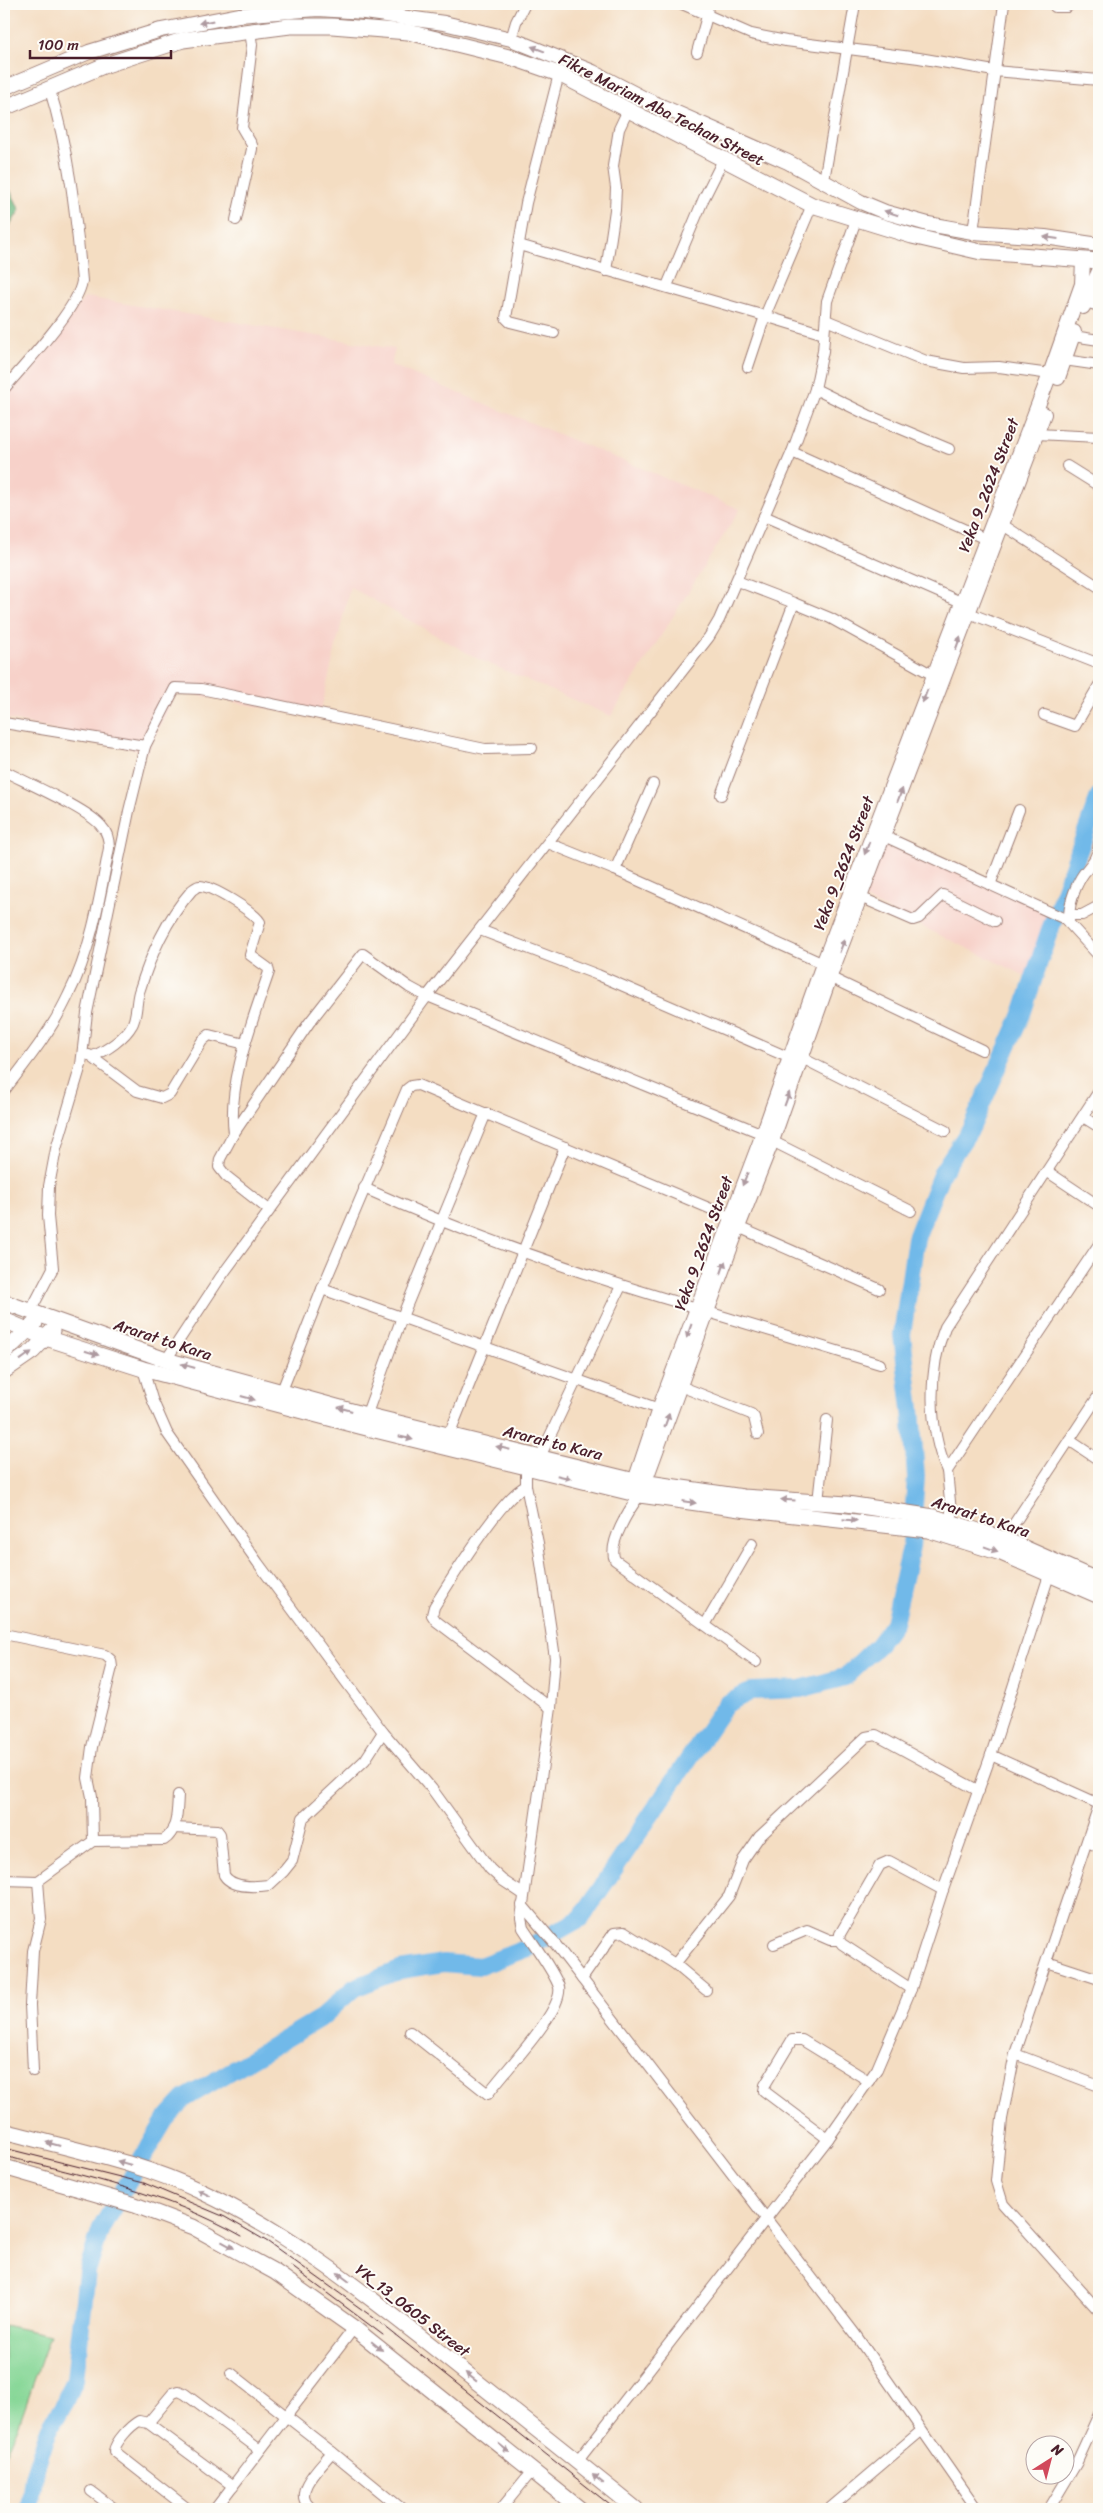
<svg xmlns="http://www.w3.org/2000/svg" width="1103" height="2513" font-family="Sriracha,sans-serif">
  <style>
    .built { fill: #f7d1c9 }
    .green { fill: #87d797; stroke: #687b61 }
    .forest { fill: #6db880; stroke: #5c6c56 }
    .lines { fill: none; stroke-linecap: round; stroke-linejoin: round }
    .river { stroke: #71b9e9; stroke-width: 18 }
    .street-casing { stroke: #9f7e76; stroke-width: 12 }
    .secondary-casing { stroke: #9f7e76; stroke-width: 16 }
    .primary-casing { stroke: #9f7e76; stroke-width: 17 }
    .street { stroke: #fff; stroke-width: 10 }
    .secondary { stroke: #fff; stroke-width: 14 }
    .primary { stroke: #fff; stroke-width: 15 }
    .tram { stroke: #4a1f2b; stroke-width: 1 }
    .oneway { fill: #ae9aa0 }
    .labels { text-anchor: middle; stroke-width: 4; stroke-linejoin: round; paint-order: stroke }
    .street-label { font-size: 16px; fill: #4a1f2b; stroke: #fdfcf7 }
  </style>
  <rect width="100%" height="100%" fill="#fdfcf7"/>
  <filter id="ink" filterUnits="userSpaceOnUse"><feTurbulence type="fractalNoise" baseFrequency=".02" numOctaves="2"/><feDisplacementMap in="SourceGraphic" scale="10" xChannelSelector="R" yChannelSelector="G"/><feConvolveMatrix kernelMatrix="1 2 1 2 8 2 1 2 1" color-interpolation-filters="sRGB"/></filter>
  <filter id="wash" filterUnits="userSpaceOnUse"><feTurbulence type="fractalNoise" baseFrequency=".0096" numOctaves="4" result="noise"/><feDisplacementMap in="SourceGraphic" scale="20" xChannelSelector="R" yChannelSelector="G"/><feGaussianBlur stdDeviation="1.12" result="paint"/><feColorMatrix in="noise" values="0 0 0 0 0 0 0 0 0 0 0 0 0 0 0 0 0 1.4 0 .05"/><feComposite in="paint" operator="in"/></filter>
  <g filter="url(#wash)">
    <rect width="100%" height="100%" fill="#f4ddc2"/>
    <g class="built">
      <polygon points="85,297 395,349 391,365 740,509 611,716 480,660 350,587 319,718 177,691 147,753 4,718 4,399"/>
      <polygon points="884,836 1058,915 1034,980 860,897"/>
    </g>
    <polygon class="green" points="4,2325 50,2335 18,2427 4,2459"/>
    <polygon class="forest" points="4,163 7,184 20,210 4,235"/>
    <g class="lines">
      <polyline class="river" points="29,2509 33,2477 49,2429 66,2401 75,2379 87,2272 101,2228 165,2120 184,2099 322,2017 354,1988 400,1970 443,1963 480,1966 530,1947 581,1918 726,1704 752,1691 800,1689 845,1677 877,1646 894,1623 911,1547 916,1477 911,1409 902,1335 916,1238 942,1172 971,1128 1022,1014 1047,938 1099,796"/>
    </g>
  </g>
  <g filter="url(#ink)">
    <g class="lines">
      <g class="street-casing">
        <g id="street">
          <polyline points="682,4 751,34 786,41 919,58 994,71 1099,80"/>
          <polyline points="4,7 5,4"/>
          <polyline points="1055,7 1067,7 1071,4"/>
          <polyline points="511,39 516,22 525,4"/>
          <polyline points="697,52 707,16 708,4"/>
          <polyline points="824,180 855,4"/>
          <polyline points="236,220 252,149 252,145 242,128 252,45 250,31"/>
          <polyline points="973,232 1004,4"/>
          <polyline points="519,245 765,316 812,205"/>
          <polyline points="606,271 615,210 616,188 613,166 619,129 628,110"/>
          <polyline points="667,286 704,198 723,160"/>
          <polyline points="1085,302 1099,306"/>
          <polyline points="826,320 926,361 964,368 999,367 1050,374"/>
          <polyline points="554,333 510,322 506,318 526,203 559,74"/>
          <polyline points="1073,336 1099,340"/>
          <polyline points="1064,360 1099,365"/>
          <polyline points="748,367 765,316 824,334"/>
          <path d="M4,389C24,365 78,309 82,281C76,215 69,150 49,87"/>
          <polyline points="815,389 868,415 949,449"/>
          <polyline points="1036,434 1099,437"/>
          <polyline points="792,452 988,540"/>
          <polyline points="1067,466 1099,486"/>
          <polyline points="764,516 961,602"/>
          <polyline points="1003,525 1099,587"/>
          <polyline points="794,603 830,618 933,675"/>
          <polyline points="969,613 1099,664"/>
          <polyline points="1044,715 1075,726 1099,685"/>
          <polyline points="4,723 145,746"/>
          <path d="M4,771C25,782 90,810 102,827C108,833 109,840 109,848C100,897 91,951 68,996C52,1030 27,1061 4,1091"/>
          <polyline points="721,795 794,603 737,581"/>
          <polyline points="884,836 1065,919 1099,956"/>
          <polyline points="548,843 615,870 828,966"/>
          <polyline points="615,870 653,784"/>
          <polyline points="990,885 1019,810"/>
          <polyline points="860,897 913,920 919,918 943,895 995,921"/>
          <polyline points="1069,915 1082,915 1099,906"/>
          <path d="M1065,919L1069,915C1070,901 1076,884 1084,873C1092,863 1098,857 1099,844"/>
          <polyline points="480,930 598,975 790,1058"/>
          <polyline points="825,975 982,1050"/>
          <polyline points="89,1055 137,1091 162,1098 170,1094 202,1041 209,1035 245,1044"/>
          <path d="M93,1056C106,1051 125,1038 132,1025C137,1017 136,1002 139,992C151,954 166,920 192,890C194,889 197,886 199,886C211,885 254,912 260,922L250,955L268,968L269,972C253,1020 227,1083 234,1133"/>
          <polyline points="802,1058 946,1131"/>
          <polyline points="1083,1117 1099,1127"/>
          <polyline points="772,1141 911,1211"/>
          <polyline points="1048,1172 1099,1206"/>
          <path d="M364,1188C473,1237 583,1275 697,1308"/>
          <polyline points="269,1210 226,1176 219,1167 220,1159 234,1133 309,1023 363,954 409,987 420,993 763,1134"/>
          <polyline points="738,1227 879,1289"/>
          <polyline points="322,1289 659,1409"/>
          <polyline points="30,1312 53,1268 48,1216 49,1186 56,1149 81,1065 87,1013 129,811 145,746 175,688 201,689 485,749 532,748"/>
          <polyline points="708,1312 880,1364"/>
          <polyline points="166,1360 220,1278 428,995 709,637 719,620 792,452 815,389 823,351 827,301 856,220"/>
          <polyline points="143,1369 152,1399 167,1433 258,1563 383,1732 432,1789 490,1869 502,1880 523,1894"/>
          <polyline points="680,1386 751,1414 754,1417 758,1434"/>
          <polyline points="281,1393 322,1289 407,1089 411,1086 418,1085 730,1217"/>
          <polyline points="365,1419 402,1317 486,1113"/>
          <polyline points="449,1435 565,1147"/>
          <polyline points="1069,1440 1099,1460"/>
          <polyline points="540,1457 621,1286"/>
          <path d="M947,1471C928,1428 928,1370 945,1327L1099,1091"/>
          <path d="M526,1486C502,1496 450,1581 434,1607L432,1615L436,1621L551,1708"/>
          <path d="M640,1495C630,1508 607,1544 615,1560L756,1662"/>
          <polyline points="818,1502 827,1420"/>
          <polyline points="952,1522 947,1471 1099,1244"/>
          <polyline points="1004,1539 1099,1395"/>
          <polyline points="705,1625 752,1544"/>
          <polyline points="4,1634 105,1655 111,1660 112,1667 92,1747 88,1778 92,1797 93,1841 38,1881 41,1919 33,1951 30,2005 33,2071"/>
          <polyline points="991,1755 1099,1804"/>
          <polyline points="1099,1805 1015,2054 1002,2119 996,2181 1003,2204 1099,2311"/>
          <path d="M173,1828L217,1830L220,1834L224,1875C232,1888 254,1887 269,1885L284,1871L292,1861L303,1818L365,1760L383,1732"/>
          <path d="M93,1841L164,1840C178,1831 177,1810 178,1795"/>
          <polyline points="1087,1842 1099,1847"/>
          <polyline points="4,1880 38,1881"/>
          <polyline points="522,1905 556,1945 855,2334 977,2509"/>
          <polyline points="774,1944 807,1930 830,1940 839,1940"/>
          <polyline points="1047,1962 1099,1979"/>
          <polyline points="675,1964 706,1990"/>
          <polyline points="582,1979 614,1933 624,1932 675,1964 729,1896 743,1860 759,1837 866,1737 876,1735 979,1791"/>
          <polyline points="911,1989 842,1944 839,1940 840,1934 880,1865 889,1861 943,1890"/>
          <path d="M410,2032L488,2094C502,2073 564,2011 559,1987C555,1973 532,1942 523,1928L521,1918L551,1708L555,1658L538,1543L526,1486V1469"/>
          <polyline points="1015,2054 1099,2086"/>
          <polyline points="828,2139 764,2091 765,2085 792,2040 802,2040 869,2081"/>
          <path d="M231,2373L332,2452C322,2465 292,2491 309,2506L307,2509"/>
          <polyline points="148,2423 173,2393 179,2391 185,2394 260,2450"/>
          <polyline points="332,2452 402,2509"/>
          <polyline points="577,2462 828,2139 877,2069 911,1989 943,1890 991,1755 1051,1569"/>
          <polyline points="91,2491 115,2509"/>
          <path d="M188,2509L114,2451C116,2441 130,2426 139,2421L148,2423L233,2486"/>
          <polyline points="215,2509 354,2328"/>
          <polyline points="501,2509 532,2471"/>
          <polyline points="829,2509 921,2431"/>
          <polyline points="1049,2509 1076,2464 1099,2414"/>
        </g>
      </g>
      <g class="secondary-casing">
        <g id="secondary">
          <polyline points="4,88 89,52 161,30 239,15 318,9 364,12 444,23 511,39 593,72 645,99 788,162 861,202 885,212 928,224 973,232 1045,237 1099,245"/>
          <polyline points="1083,307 1099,271"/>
          <polyline points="1058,378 1074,332"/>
          <polyline points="632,1490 659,1409 763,1134 823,964 1050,374 1082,284 1083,260"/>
          <polyline points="641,1492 738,1227 772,1141 833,968 1044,414"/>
        </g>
      </g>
      <g class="primary-casing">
        <g id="primary">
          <polyline points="4,108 103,66 183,40 290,26 332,26 408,32 513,58 559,74 812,205 912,236 981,252 1099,261"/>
          <polyline points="4,1302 166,1360 366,1415 635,1481 743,1497 847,1504 934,1517 1004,1539 1099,1581"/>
          <polyline points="4,1320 46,1338 143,1369 363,1427 640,1495 740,1509 928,1530 1001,1553 1099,1596"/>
          <polyline points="4,1353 35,1323"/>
          <polyline points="4,1371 33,1351 52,1331"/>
          <path d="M4,2131C70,2149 140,2162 202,2192C290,2233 366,2294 442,2354C507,2406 572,2457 636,2509"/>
          <polyline points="4,2167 135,2205 193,2227 275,2272 354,2328 580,2509"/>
        </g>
      </g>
      <use href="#street" class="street"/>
      <use href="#secondary" class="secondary"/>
      <use href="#primary" class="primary"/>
      <g class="tram">
        <polyline points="4,2148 144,2183 225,2217 268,2242 374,2318 615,2509"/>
        <path d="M4,2156C86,2176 168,2194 242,2236"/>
        <polyline points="291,2266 383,2335"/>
      </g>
    </g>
    <defs><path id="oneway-solid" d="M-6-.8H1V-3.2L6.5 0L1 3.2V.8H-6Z" transform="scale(1.25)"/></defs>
    <g class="oneway">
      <use href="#oneway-solid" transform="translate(206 22) rotate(169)"/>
      <use href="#oneway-solid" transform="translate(538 49) rotate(-159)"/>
      <use href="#oneway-solid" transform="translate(891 213) rotate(-163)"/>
      <use href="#oneway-solid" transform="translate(1051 238) rotate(-172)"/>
      <use href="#oneway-solid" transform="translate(958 643) rotate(-70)"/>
      <use href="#oneway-solid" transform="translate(925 696) rotate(111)"/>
      <use href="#oneway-solid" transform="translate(900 795) rotate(-69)"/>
      <use href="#oneway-solid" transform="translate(867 848) rotate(111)"/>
      <use href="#oneway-solid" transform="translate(842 946) rotate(-69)"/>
      <use href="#oneway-solid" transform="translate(787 1099) rotate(-70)"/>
      <use href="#oneway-solid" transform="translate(745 1179) rotate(112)"/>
      <use href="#oneway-solid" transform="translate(723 1268) rotate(-71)"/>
      <use href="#oneway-solid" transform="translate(689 1331) rotate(110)"/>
      <use href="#oneway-solid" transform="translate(92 1353) rotate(18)"/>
      <use href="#oneway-solid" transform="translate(26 1356) rotate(-36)"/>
      <use href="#oneway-solid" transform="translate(188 1366) rotate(-164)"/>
      <use href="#oneway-solid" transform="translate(248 1398) rotate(15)"/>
      <use href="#oneway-solid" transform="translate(345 1409) rotate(-165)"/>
      <use href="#oneway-solid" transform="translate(667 1420) rotate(-70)"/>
      <use href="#oneway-solid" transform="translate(406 1438) rotate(14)"/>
      <use href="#oneway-solid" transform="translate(503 1448) rotate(-167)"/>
      <use href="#oneway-solid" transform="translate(564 1477) rotate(13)"/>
      <use href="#oneway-solid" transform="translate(788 1500) rotate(-176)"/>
      <use href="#oneway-solid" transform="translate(689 1502) rotate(8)"/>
      <use href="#oneway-solid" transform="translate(850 1520) rotate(6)"/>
      <use href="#oneway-solid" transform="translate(991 1549) rotate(20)"/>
      <use href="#oneway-solid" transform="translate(53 2144) rotate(-165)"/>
      <use href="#oneway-solid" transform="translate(124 2163) rotate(-164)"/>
      <use href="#oneway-solid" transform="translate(204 2193) rotate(-154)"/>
      <use href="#oneway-solid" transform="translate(228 2245) rotate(28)"/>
      <use href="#oneway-solid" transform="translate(343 2277) rotate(-143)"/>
      <use href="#oneway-solid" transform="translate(377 2346) rotate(39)"/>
      <use href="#oneway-solid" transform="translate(471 2377) rotate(-142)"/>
      <use href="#oneway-solid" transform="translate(504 2448) rotate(39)"/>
      <use href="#oneway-solid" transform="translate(598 2479) rotate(-141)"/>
    </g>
  </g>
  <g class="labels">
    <g class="street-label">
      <text transform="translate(662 109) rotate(27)" y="6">Fikre Mariam Aba Techan Street</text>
      <text transform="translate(988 485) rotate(-69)" y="6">Yeka 9_2624 Street</text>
      <text transform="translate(843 863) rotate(-69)" y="6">Yeka 9_2624 Street</text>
      <text transform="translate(703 1243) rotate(-70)" y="6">Yeka 9_2624 Street</text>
      <text transform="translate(163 1339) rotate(18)" y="6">Ararat to Kara</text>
      <text transform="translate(553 1442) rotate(14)" y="6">Ararat to Kara</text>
      <text transform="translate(981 1516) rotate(18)" y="6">Ararat to Kara</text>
      <text transform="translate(413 2310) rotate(38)" y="6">YK_13_0605 Street</text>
    </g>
  </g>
  <rect width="1103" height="2513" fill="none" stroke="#fdfcf7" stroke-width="20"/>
  <g transform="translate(1050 2460) rotate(36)"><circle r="24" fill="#fdfcf7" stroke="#b5a4a5"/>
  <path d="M0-4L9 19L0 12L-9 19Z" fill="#d1495b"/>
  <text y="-8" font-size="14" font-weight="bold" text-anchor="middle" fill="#4a1f2b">N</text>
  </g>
  <path d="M30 50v8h141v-8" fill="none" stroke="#4a1f2b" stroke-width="2.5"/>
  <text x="38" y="50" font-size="15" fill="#4a1f2b" stroke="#fdfcf7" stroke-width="4" paint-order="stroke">100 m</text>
</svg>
